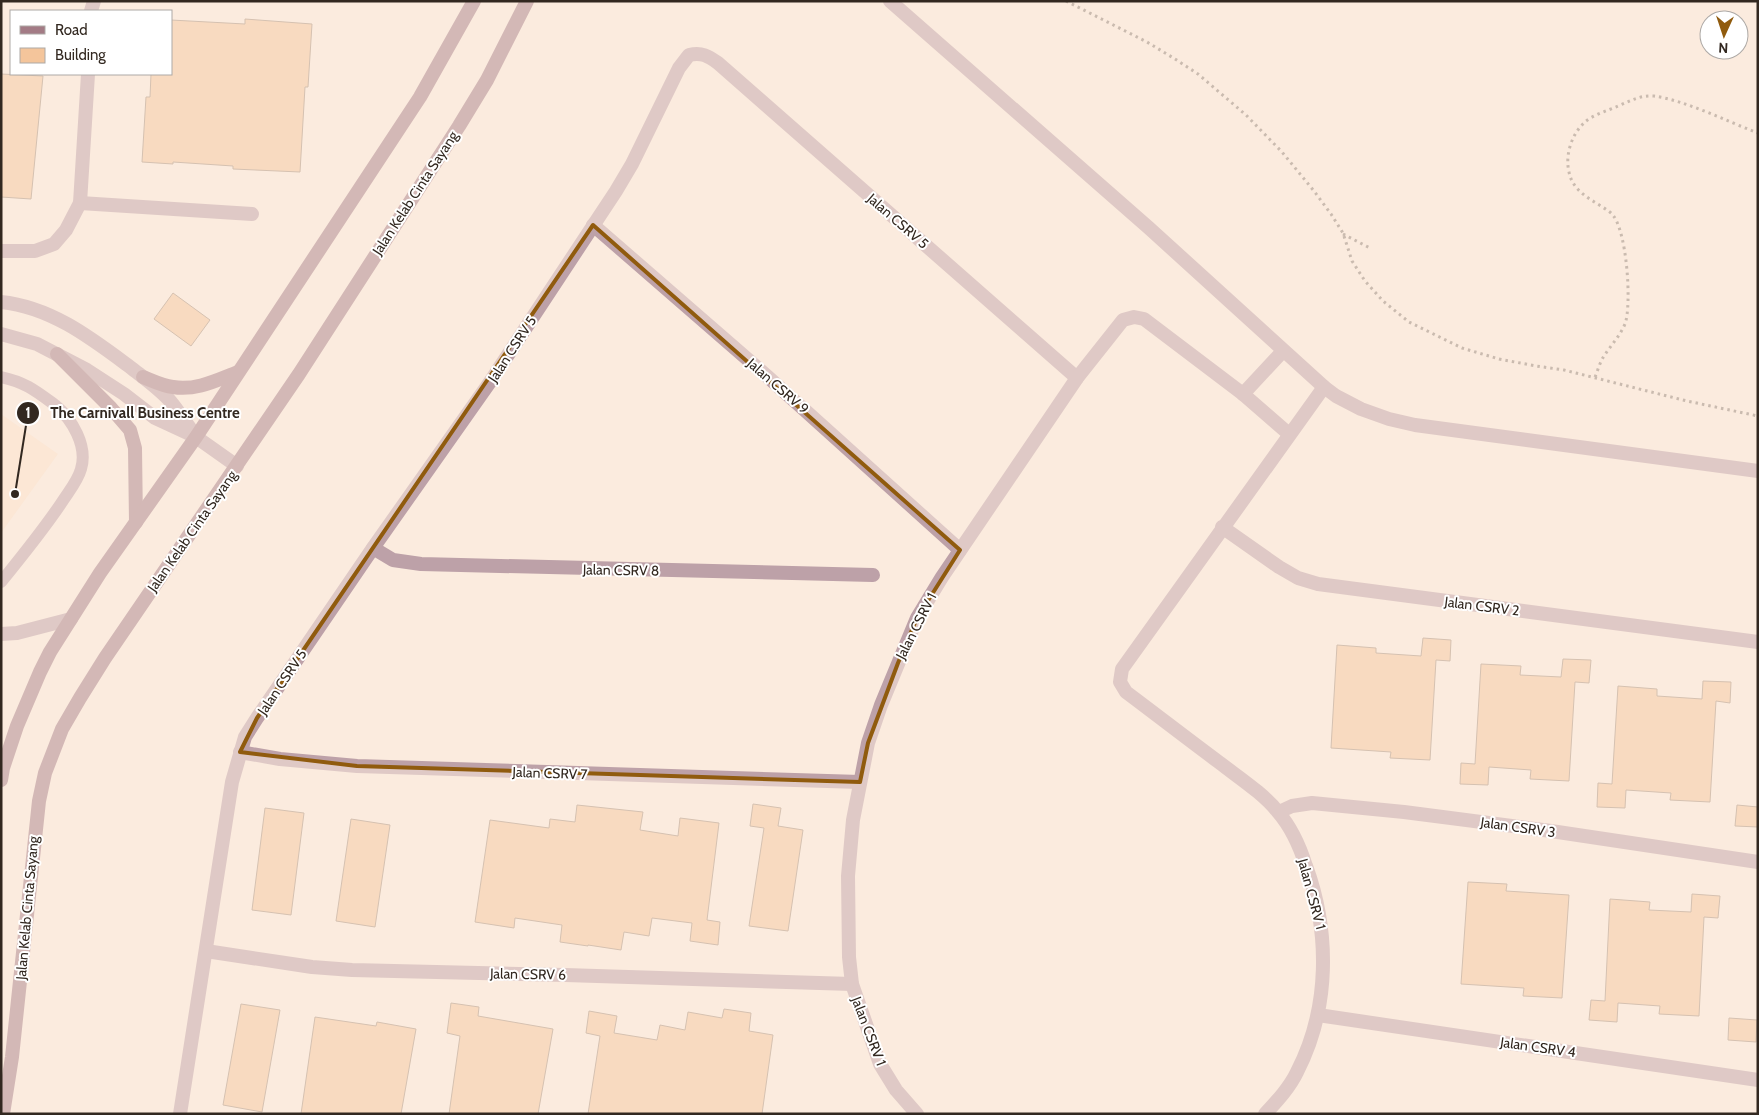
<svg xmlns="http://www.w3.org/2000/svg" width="1759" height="1115" font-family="Cabin,sans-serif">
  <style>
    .built { fill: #fce2cb }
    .building { fill: #f4c59b; stroke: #a78f7a }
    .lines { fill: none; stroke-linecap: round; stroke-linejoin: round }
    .path { stroke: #8e8177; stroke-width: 3; stroke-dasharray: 2.5 4; stroke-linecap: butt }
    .service { stroke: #bda1a8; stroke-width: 12 }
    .minor { stroke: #bda1a8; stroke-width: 14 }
    .secondary { stroke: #a37b85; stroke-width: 14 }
    .marked { fill: none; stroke: #905b0e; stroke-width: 4; stroke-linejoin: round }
    .labels { text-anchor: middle; stroke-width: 4; stroke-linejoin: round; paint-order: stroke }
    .street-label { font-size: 14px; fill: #322820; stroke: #fff }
    .leader { fill: none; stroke: #322820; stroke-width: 2 }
    .callout-dot { fill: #322820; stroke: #fff; stroke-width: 2 }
    .mark-label { font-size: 15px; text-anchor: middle; font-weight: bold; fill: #fff }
    .callout-label { font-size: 15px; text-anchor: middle; font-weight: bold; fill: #322820; stroke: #fff; stroke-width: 4; stroke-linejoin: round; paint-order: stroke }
  </style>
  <rect width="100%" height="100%" fill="#fbebde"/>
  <polygon class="built" points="1,414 58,454 1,533"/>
  <g class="building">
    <polygon points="245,19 312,24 308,87 305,87 300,172 233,169 233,166 173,162 173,164 142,162 146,97 150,97 151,74 171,74 171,20 245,24"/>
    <polygon points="1,74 43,76 31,199 1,197"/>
    <polygon points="173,293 210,320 191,346 154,319"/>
    <polygon points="1423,638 1451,640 1450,661 1436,660 1430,760 1390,758 1391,752 1331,748 1337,645 1376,648 1376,653 1421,656"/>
    <polygon points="1563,659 1591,660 1589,683 1575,682 1569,781 1530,779 1531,770 1489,767 1488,785 1460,784 1461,763 1475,764 1481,664 1521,666 1520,675 1561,677"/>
    <polygon points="1703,681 1731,682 1730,703 1716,701 1710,802 1670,800 1671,793 1626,790 1625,808 1597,807 1598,783 1612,784 1618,686 1657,689 1657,696 1702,699"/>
    <polygon points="753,804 781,808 778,826 803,830 788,931 749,926 764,828 750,826"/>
    <polygon points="577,805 643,812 640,830 678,836 680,818 719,823 707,920 720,922 718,945 690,941 692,923 652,918 649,936 624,932 621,950 588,945 588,946 560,942 562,925 515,918 514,928 475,922 490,820 549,828 550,819 575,822"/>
    <polygon points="1737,805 1758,807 1758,827 1735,826"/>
    <polygon points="265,808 304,813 291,915 252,910"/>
    <polygon points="351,819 390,825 375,927 336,921"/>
    <polygon points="1468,882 1507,884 1506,891 1569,895 1562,998 1523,996 1524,988 1461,984"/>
    <polygon points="1692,894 1720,896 1718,918 1704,917 1699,1016 1659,1014 1660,1006 1618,1003 1617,1022 1589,1020 1591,1000 1605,1001 1610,899 1650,902 1649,910 1691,912"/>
    <polygon points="451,1003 479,1007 478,1016 553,1029 538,1114 449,1114 460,1036 447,1033"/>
    <polygon points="241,1004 280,1010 262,1112 223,1105"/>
    <polygon points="724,1009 751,1013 749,1031 773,1035 762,1114 588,1114 600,1036 586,1033 589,1011 617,1016 614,1033 657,1040 660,1025 685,1030 688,1012 722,1018"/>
    <polygon points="315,1017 376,1026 377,1022 416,1029 401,1114 301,1114"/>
    <polygon points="1729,1018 1757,1020 1756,1042 1728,1040"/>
  </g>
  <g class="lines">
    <g class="path">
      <polyline points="1066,1 1147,42 1175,59 1198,74 1246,115 1282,152 1314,191 1331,214 1343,233 1352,261 1365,281 1383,301 1409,322 1462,348 1499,359 1536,366 1564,370 1687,401 1758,416"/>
      <polyline points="1343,234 1370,248"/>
      <path d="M1595,377C1598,370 1600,362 1604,356C1611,345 1620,336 1625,324C1632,305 1627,227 1611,213C1596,201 1573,194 1569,172C1565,156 1571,135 1584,123C1592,115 1607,111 1618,106C1630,101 1640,95 1654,96C1687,101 1726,121 1758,133"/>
    </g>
    <path class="service" d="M1,377C25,382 36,391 55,405C72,419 88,446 81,469C78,480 70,490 64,499C45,528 23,555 1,582"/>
    <g class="minor">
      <polyline points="890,1 1149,228 1324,387 1336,396 1361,409 1389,419 1415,425 1758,471"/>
      <polyline points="91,11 94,1"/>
      <polyline points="80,203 252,214"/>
      <polyline points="593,225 768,377 960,550"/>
      <polyline points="1,251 35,251 54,244 66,230 80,203 88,74"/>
      <path d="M1,302C51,307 91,338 130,367C144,378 160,389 171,402C180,413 187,425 196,436"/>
      <polyline points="1,334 37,344 87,370 124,394 155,418 196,437 237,466"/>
      <polyline points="1243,394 1283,351"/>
      <polyline points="1222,527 1279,567 1298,578 1318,584 1758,642"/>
      <polyline points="373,548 393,560 421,564 873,575"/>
      <polyline points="1,634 17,633 71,619"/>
      <polyline points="240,752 280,759 357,766 860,782"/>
      <polyline points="1279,812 1292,806 1312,803 1404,812 1551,831 1758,862"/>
      <polyline points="206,951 312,967 352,970 565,975 852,984"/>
      <polyline points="1318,1015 1758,1080"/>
      <path d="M180,1114L232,782L245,737L257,718L373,548L490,382L616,191L632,164L679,68L689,55C702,52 708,56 718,63L1077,378"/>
      <polyline points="917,1114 896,1090 880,1064 852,984 849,957 848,876 853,820 868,743 881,705 917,618 942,577 1077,378 1123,320 1134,317 1144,319 1243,394 1289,434"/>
      <path d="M1265,1114C1277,1101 1290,1087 1297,1072C1330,1008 1330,932 1306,866C1300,847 1291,827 1278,812C1264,794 1238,777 1220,763C1189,740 1158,716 1126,692L1120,682L1122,669L1324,387"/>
    </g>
    <g class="secondary">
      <polyline points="57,354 111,408 130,430 135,448 136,522"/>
      <path d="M143,377C153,381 163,386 173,387C196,391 217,380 238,372"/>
      <polyline points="1,780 3,768 17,726 40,672 50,652 100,573 196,437 420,97 474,1"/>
      <polyline points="3,1114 12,1057 39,801 45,773 62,729 80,698 105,658 299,374 459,126 487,80 527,1"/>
    </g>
  </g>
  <path d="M0 0H1759V1115H0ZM593,225L960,550L917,618L898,663L868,743L860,782L357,766L240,752L257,718Z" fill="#fbebde" fill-opacity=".55" fill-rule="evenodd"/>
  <path class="marked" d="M593,225L960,550L917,618L898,663L868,743L860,782L357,766L240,752L257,718Z"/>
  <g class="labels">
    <g class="street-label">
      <text transform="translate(415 193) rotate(-57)" y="5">Jalan Kelab Cinta Sayang</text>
      <text transform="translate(898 221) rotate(41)" y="5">Jalan CSRV 5</text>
      <text transform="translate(512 349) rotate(-57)" y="5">Jalan CSRV 5</text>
      <text transform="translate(778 386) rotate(41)" y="5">Jalan CSRV 9</text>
      <text transform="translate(192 531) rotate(-55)" y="5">Jalan Kelab Cinta Sayang</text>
      <text transform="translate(621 570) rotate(1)" y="5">Jalan CSRV 8</text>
      <text transform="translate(1482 606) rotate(7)" y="5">Jalan CSRV 2</text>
      <text transform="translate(916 626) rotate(-63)" y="5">Jalan CSRV 1</text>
      <text transform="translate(282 682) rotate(-56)" y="5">Jalan CSRV 5</text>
      <text transform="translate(550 773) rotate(2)" y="5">Jalan CSRV 7</text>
      <text transform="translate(1518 827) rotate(8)" y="5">Jalan CSRV 3</text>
      <text transform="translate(1312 894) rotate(75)" y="5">Jalan CSRV 1</text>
      <text transform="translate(27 908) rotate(-85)" y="5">Jalan Kelab Cinta Sayang</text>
      <text transform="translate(528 974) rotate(1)" y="5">Jalan CSRV 6</text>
      <text transform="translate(869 1031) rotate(69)" y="5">Jalan CSRV 1</text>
      <text transform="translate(1538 1047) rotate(8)" y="5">Jalan CSRV 4</text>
    </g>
  </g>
  <path class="leader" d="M15 494L28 413"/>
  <g class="callout-dot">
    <circle cx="15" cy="494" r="5"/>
    <circle cx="28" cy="413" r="12"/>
  </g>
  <g class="mark-label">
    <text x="28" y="418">1</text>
  </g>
  <g class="callout-label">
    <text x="145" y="418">The Carnivall Business Centre</text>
  </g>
  <rect width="1759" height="1115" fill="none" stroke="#322820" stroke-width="5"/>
  <rect x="10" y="10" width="162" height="65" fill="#ffffff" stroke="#ada9a6"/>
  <rect x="20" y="26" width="25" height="8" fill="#a37b85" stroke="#ada9a6"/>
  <text x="55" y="35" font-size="15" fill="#322820">Road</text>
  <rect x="20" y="48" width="25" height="15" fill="#f4c59b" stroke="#ada9a6"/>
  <text x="55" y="60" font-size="15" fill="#322820">Building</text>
  <g transform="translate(1724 35) rotate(183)"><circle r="24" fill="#ffffff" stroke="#ada9a6"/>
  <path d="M0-4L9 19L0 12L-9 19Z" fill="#905b0e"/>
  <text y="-8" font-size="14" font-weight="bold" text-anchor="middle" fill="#322820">N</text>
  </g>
</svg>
